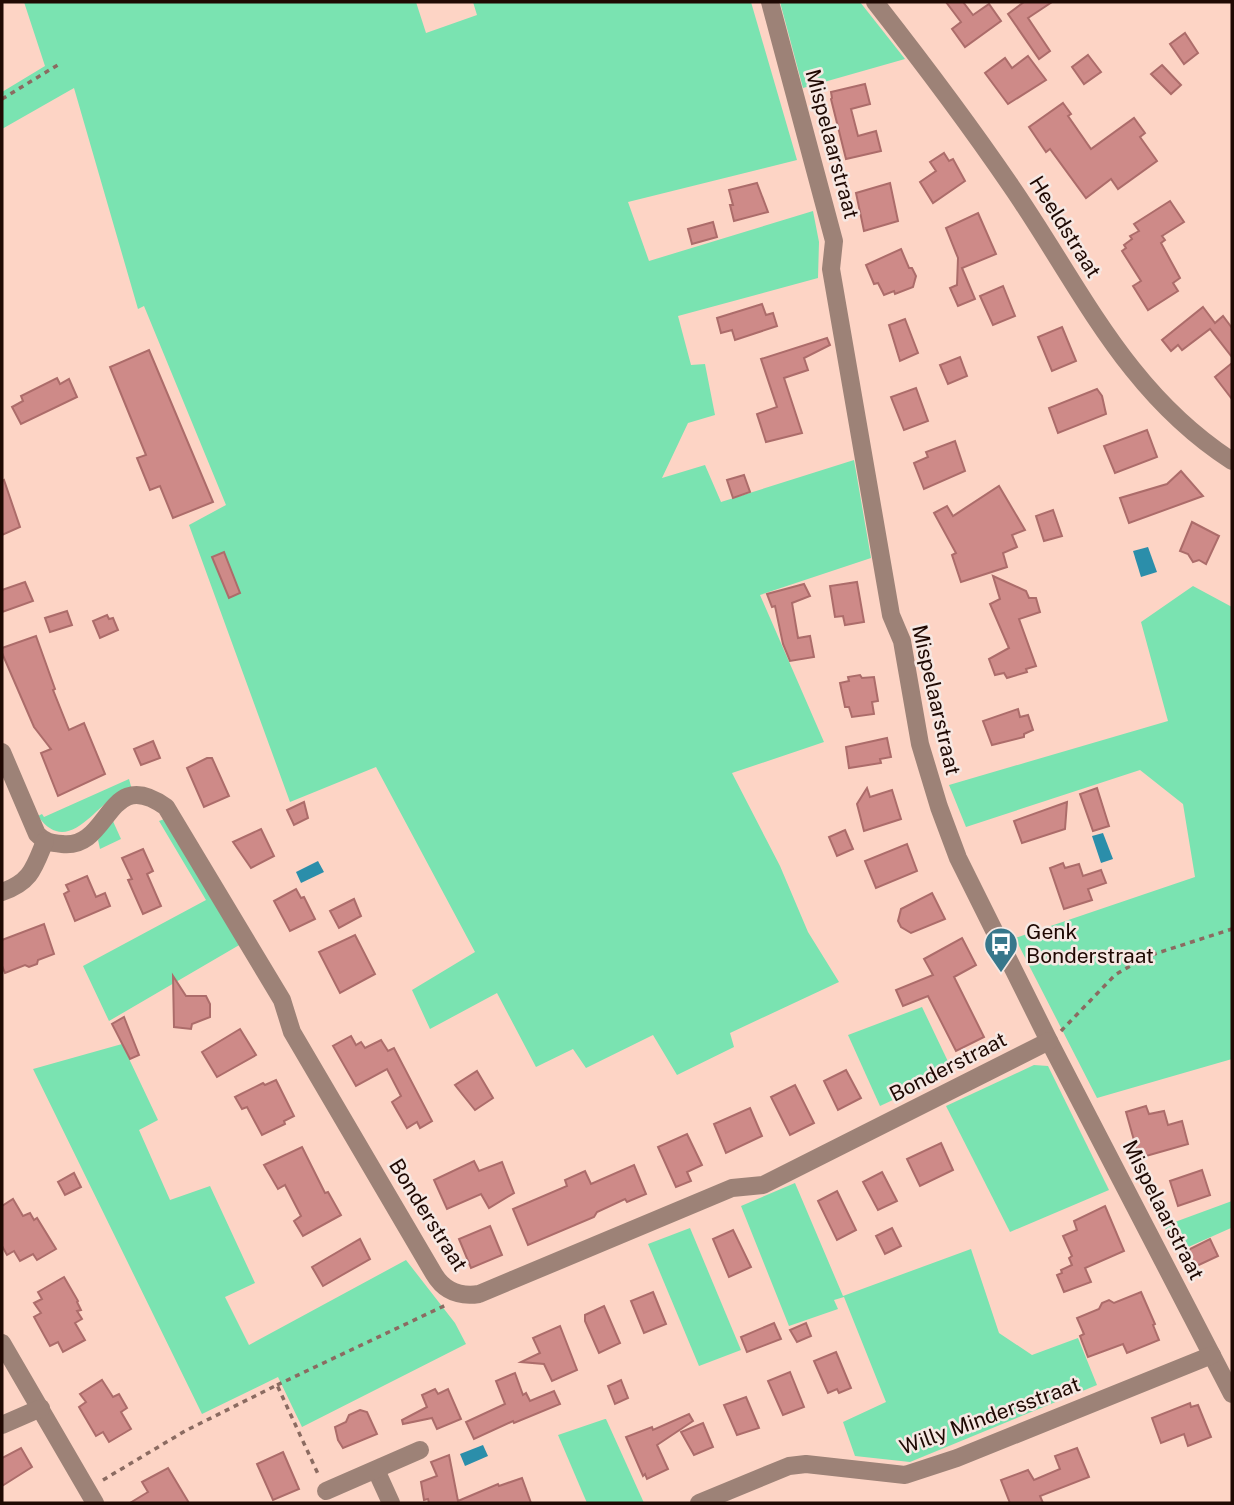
<svg xmlns="http://www.w3.org/2000/svg" width="1234" height="1505" font-family="'Public Sans',sans-serif">
  <style>
    .green { fill: #7ae3b1 }
    .water { fill: #2b8eaa }
    .building { fill: #ce8a88; stroke: #ac6c6a; stroke-width: 2 }
    .lines { fill: none; stroke-linecap: round; stroke-linejoin: round }
    .path { stroke: #8b6b61; stroke-width: 3.5; stroke-dasharray: 5 5; stroke-linecap: butt }
    .minor { stroke: #9d8277; stroke-width: 18 }
    .labels { text-anchor: middle; stroke-width: 5; stroke-linejoin: round; paint-order: stroke }
    .street-label { font-size: 21px; fill: #1f0903; stroke: #f6e8e3 }
    .poi-label { font-size: 21px; fill: #1f0903; stroke: #f6e8e3; text-anchor: start }
  </style>
  <rect width="100%" height="100%" fill="#fdd4c5"/>
  <g class="green">
    <polygon points="24,2 416,2 426,33 477,15 473,2 751,2 797,160 628,202 649,261 813,211 819,242 818,278 678,316 691,365 705,364 715,415 688,423 662,478 705,465 721,502 854,460 871,558 760,595 824,742 732,773 780,866 808,932 839,982 730,1033 734,1047 677,1075 653,1035 586,1068 573,1049 536,1067 497,993 430,1029 412,990 475,952 376,767 290,802 189,525 226,505 144,306 138,309 74,88 2,129 2,92 45,66"/>
    <polygon points="780,2 860,2 905,59 803,88"/>
    <polygon points="1193,586 1232,607 1232,1059 1097,1098 1015,938 1195,877 1183,804 1140,770 966,827 949,785 1168,721 1141,622"/>
    <path d="M129,779L132,790C127,791 120,792 116,795C93,810 66,856 38,816L42,814L44,817Z"/>
    <polygon points="167,818 241,944 109,1021 83,966 206,900 159,821"/>
    <polygon points="112,819 121,839 100,849 98,840"/>
    <polygon points="922,1007 953,1072 880,1106 848,1035"/>
    <polygon points="122,1044 158,1120 139,1130 170,1200 210,1186 255,1283 225,1297 249,1345 406,1260 455,1323 466,1344 302,1427 278,1377 202,1414 33,1069"/>
    <polygon points="1034,1065 1048,1066 1109,1190 1010,1232 946,1106"/>
    <polygon points="795,1183 843,1296 971,1249 999,1333 1032,1355 1078,1338 1097,1385 910,1462 855,1456 843,1422 886,1402 844,1297 834,1300 838,1309 789,1326 741,1206"/>
    <polygon points="1232,1201 1232,1229 1231,1228 1177,1252 1164,1226"/>
    <polygon points="690,1228 741,1350 699,1366 648,1244"/>
    <polygon points="605,1419 606,1419 644,1503 587,1503 558,1435"/>
  </g>
  <g class="water">
    <polygon points="1148,547 1157,572 1141,577 1133,551"/>
    <polygon points="1103,833 1113,859 1101,863 1092,836"/>
    <polygon points="318,861 324,872 301,883 296,872"/>
    <polygon points="483,1445 488,1456 465,1466 460,1454"/>
  </g>
  <g class="building">
    <polygon points="946,2 963,2 973,15 989,4 1001,21 965,47 952,29 961,22"/>
    <polygon points="1024,2 1052,2 1028,18 1050,51 1039,59 1008,14"/>
    <polygon points="1185,33 1198,53 1184,64 1170,44"/>
    <polygon points="1088,55 1101,72 1084,84 1072,67"/>
    <polygon points="1028,56 1046,80 1008,104 985,73 1005,58 1012,68"/>
    <polygon points="1162,65 1181,85 1171,94 1151,74"/>
    <polygon points="865,84 870,104 851,109 858,136 876,131 881,151 846,159 831,99 832,98 831,92"/>
    <polygon points="1063,103 1071,114 1068,116 1091,149 1134,118 1145,133 1140,137 1157,161 1118,189 1111,179 1086,198 1050,149 1046,152 1029,127"/>
    <polygon points="944,153 949,161 953,159 965,181 933,203 920,182 936,171 930,162"/>
    <polygon points="757,183 768,212 734,221 730,205 733,205 729,190"/>
    <polygon points="890,183 898,221 864,231 856,193"/>
    <polygon points="1170,201 1184,222 1162,236 1165,240 1161,243 1180,278 1173,283 1178,291 1148,310 1133,286 1141,281 1122,251 1126,248 1124,245 1132,239 1130,236 1139,231 1134,224"/>
    <polygon points="978,213 996,254 962,268 975,299 958,306 950,288 957,285 958,258 946,228"/>
    <polygon points="713,222 717,237 692,244 688,229"/>
    <polygon points="901,249 909,268 912,268 916,276 913,287 895,294 894,291 884,295 878,283 874,284 866,265"/>
    <polygon points="1003,286 1015,316 993,325 980,296"/>
    <polygon points="762,304 766,315 773,313 777,326 735,340 732,330 721,333 717,318"/>
    <polygon points="1203,307 1215,323 1223,316 1232,328 1232,357 1210,329 1182,350 1178,345 1171,351 1162,340"/>
    <polygon points="905,319 918,353 900,361 889,325"/>
    <polygon points="1062,327 1076,361 1052,371 1038,337"/>
    <polygon points="827,338 830,345 804,358 808,370 784,378 802,433 766,442 757,414 777,407 761,359"/>
    <polygon points="149,350 213,502 173,518 160,486 150,490 137,458 146,455 110,367"/>
    <polygon points="960,357 967,376 948,384 940,365"/>
    <polygon points="1232,363 1232,399 1215,377"/>
    <polygon points="57,378 60,384 69,379 77,397 21,424 12,407 23,401 21,396"/>
    <polygon points="916,388 928,421 904,430 891,397"/>
    <polygon points="1097,389 1102,396 1106,414 1058,433 1049,408"/>
    <polygon points="1147,430 1157,457 1115,473 1104,446"/>
    <polygon points="955,441 965,471 924,489 914,463 928,457 926,452"/>
    <polygon points="1181,471 1203,496 1129,523 1120,498 1167,484"/>
    <polygon points="744,475 750,492 733,498 727,480"/>
    <polygon points="4,480 20,527 2,535 2,481"/>
    <polygon points="999,486 1025,530 1012,535 1017,547 1003,553 1007,567 961,582 952,555 956,553 934,513 947,506 953,516"/>
    <polygon points="1053,510 1062,536 1044,541 1036,516"/>
    <polygon points="1192,522 1219,536 1206,564 1199,560 1193,562 1188,554 1180,551"/>
    <polygon points="224,552 240,593 229,598 212,557"/>
    <polygon points="993,576 1026,591 1029,598 1036,598 1040,612 1019,619 1036,666 1026,669 1027,672 1007,678 1004,673 995,675 989,659 1009,648 990,604 1000,599"/>
    <polygon points="25,582 33,601 2,612 2,590"/>
    <polygon points="857,582 864,622 845,625 843,616 835,617 830,586"/>
    <polygon points="804,584 810,596 792,603 798,638 810,636 814,657 790,661 783,644 775,606 772,607 767,594"/>
    <polygon points="67,611 72,625 50,632 45,618"/>
    <polygon points="107,615 109,619 113,618 118,630 100,638 93,621"/>
    <polygon points="36,636 55,689 53,690 69,730 84,723 105,774 58,796 41,753 51,749 34,727 2,653 2,648"/>
    <polygon points="860,675 862,678 874,677 878,701 872,702 874,714 852,717 849,707 845,707 840,683 849,681 848,677"/>
    <polygon points="1018,709 1020,717 1028,715 1033,730 1024,734 1024,737 992,745 983,721"/>
    <polygon points="887,738 891,757 880,759 881,763 849,768 846,747"/>
    <polygon points="153,741 160,758 141,765 134,749"/>
    <polygon points="207,758 212,758 229,796 204,807 187,768"/>
    <polygon points="867,788 870,797 892,790 901,819 864,831 857,804"/>
    <polygon points="1097,788 1109,826 1093,831 1080,794"/>
    <polygon points="304,802 308,818 294,825 287,810"/>
    <polygon points="1067,802 1065,829 1022,843 1014,821"/>
    <polygon points="261,829 274,856 251,868 233,842"/>
    <polygon points="845,830 853,849 837,856 829,837"/>
    <polygon points="907,844 917,871 876,888 865,861"/>
    <polygon points="143,849 153,871 147,874 161,906 143,914 128,880 132,879 122,858"/>
    <polygon points="1063,863 1065,868 1079,864 1083,876 1101,870 1106,883 1088,889 1092,900 1064,909 1050,868"/>
    <polygon points="87,876 96,897 105,893 110,906 75,921 64,894 69,891 66,885"/>
    <polygon points="296,889 301,898 304,897 315,919 290,931 274,901"/>
    <polygon points="932,893 945,919 911,933 901,927 898,921 901,909"/>
    <polygon points="354,899 361,916 339,928 330,911"/>
    <polygon points="44,924 54,954 38,960 37,964 29,967 25,965 5,973 2,966 2,940"/>
    <polygon points="355,935 375,974 340,993 319,952"/>
    <polygon points="962,938 976,965 954,977 984,1037 956,1051 928,996 903,1006 896,990 933,975 924,959"/>
    <polygon points="173,976 186,996 206,996 210,1004 210,1017 192,1024 191,1029 174,1027"/>
    <polygon points="124,1017 139,1055 130,1059 112,1024"/>
    <polygon points="240,1029 256,1055 217,1077 202,1052"/>
    <polygon points="351,1036 356,1045 361,1042 365,1048 381,1040 388,1051 394,1048 432,1121 420,1128 417,1122 407,1128 392,1102 401,1096 387,1069 356,1086 333,1046"/>
    <polygon points="846,1070 861,1098 838,1110 824,1081"/>
    <polygon points="477,1071 493,1098 475,1110 455,1085"/>
    <polygon points="276,1080 294,1116 284,1121 285,1124 262,1135 247,1107 242,1109 235,1097 263,1083 265,1085"/>
    <polygon points="795,1085 814,1123 790,1135 771,1097"/>
    <polygon points="1146,1106 1149,1114 1164,1111 1168,1125 1182,1121 1188,1144 1139,1158 1126,1112"/>
    <polygon points="750,1108 762,1136 726,1153 714,1124"/>
    <polygon points="687,1134 702,1165 687,1172 691,1181 676,1187 658,1147"/>
    <polygon points="941,1143 953,1170 920,1186 907,1159"/>
    <polygon points="302,1147 325,1193 328,1192 341,1215 303,1236 294,1221 301,1216 285,1185 278,1189 264,1165"/>
    <polygon points="474,1161 479,1171 502,1162 514,1193 489,1208 481,1194 447,1209 434,1180"/>
    <polygon points="634,1165 646,1194 627,1202 625,1199 597,1212 594,1217 528,1245 513,1209 567,1186 565,1180 585,1171 591,1184"/>
    <polygon points="1202,1170 1210,1195 1178,1206 1170,1181"/>
    <polygon points="882,1172 897,1201 878,1210 863,1182"/>
    <polygon points="74,1173 81,1187 65,1195 58,1182"/>
    <polygon points="837,1191 856,1230 837,1240 818,1201"/>
    <polygon points="13,1199 23,1216 30,1213 34,1220 37,1218 56,1249 37,1260 33,1254 20,1261 14,1251 7,1255 2,1246 2,1206"/>
    <polygon points="1105,1206 1124,1251 1085,1268 1091,1282 1064,1292 1057,1275 1062,1273 1061,1270 1072,1265 1069,1258 1072,1256 1063,1236 1077,1230 1074,1221"/>
    <polygon points="490,1226 502,1255 471,1268 459,1239"/>
    <polygon points="892,1228 901,1246 885,1254 876,1236"/>
    <polygon points="733,1230 751,1267 729,1277 713,1239"/>
    <polygon points="360,1239 370,1259 323,1286 312,1267"/>
    <polygon points="1210,1239 1218,1256 1186,1271 1178,1255"/>
    <polygon points="64,1277 78,1301 77,1302 81,1310 77,1311 82,1319 75,1323 85,1340 63,1352 58,1342 50,1346 34,1317 41,1313 34,1303 42,1299 38,1292"/>
    <polygon points="653,1292 666,1324 644,1333 631,1301"/>
    <polygon points="1141,1292 1155,1324 1153,1325 1159,1340 1127,1353 1123,1344 1088,1357 1080,1336 1084,1334 1077,1318 1099,1309 1102,1303 1109,1300 1114,1303"/>
    <polygon points="604,1306 620,1343 599,1353 585,1321 585,1315"/>
    <polygon points="774,1323 781,1339 747,1352 741,1337"/>
    <polygon points="806,1323 811,1336 797,1342 790,1330"/>
    <polygon points="560,1326 577,1370 552,1381 544,1364 521,1362 540,1353 533,1338"/>
    <polygon points="836,1352 851,1388 839,1393 837,1389 828,1393 814,1361"/>
    <polygon points="790,1372 804,1407 783,1415 768,1381"/>
    <polygon points="515,1373 523,1395 526,1393 530,1401 554,1391 560,1404 514,1423 513,1421 474,1439 466,1422 505,1404 496,1381"/>
    <polygon points="102,1380 113,1397 119,1394 127,1408 121,1412 131,1429 109,1442 103,1432 96,1436 79,1407 86,1402 80,1394"/>
    <polygon points="621,1380 628,1398 615,1404 608,1386"/>
    <polygon points="435,1389 438,1394 448,1389 461,1419 437,1429 432,1418 403,1424 402,1420 427,1407 422,1395"/>
    <polygon points="746,1397 759,1428 737,1435 724,1405"/>
    <polygon points="1190,1403 1191,1407 1198,1405 1211,1437 1188,1446 1184,1434 1161,1443 1152,1418"/>
    <polygon points="360,1410 367,1412 377,1434 343,1448 338,1440 335,1427 346,1422 349,1415"/>
    <polygon points="689,1414 693,1421 657,1445 668,1469 647,1479 645,1474 643,1476 626,1437 652,1427 653,1430"/>
    <polygon points="703,1423 713,1447 694,1455 681,1432"/>
    <polygon points="21,1448 32,1467 2,1486 2,1458"/>
    <polygon points="1077,1448 1089,1477 1040,1496 1043,1503 1010,1503 1001,1480 1028,1470 1034,1480 1060,1469 1055,1456"/>
    <polygon points="283,1452 299,1489 273,1500 257,1464"/>
    <polygon points="449,1455 458,1501 498,1484 499,1486 522,1478 531,1503 429,1503 428,1499 424,1500 421,1482 437,1476 431,1462"/>
    <polygon points="168,1468 189,1503 130,1503 148,1492 142,1482"/>
  </g>
  <g class="lines">
    <g class="path">
      <polyline points="2,99 61,63"/>
      <polyline points="1061,1031 1115,975 1145,957 1232,929"/>
      <polyline points="277,1385 446,1305"/>
      <polyline points="103,1480 185,1431 277,1385 319,1476"/>
    </g>
    <g class="minor">
      <polyline points="770,2 834,241 831,269 891,615 902,641 920,744 939,807 958,858 1049,1041 1232,1394"/>
      <path d="M875,2C922,62 968,123 1011,186C1080,286 1125,392 1232,461"/>
      <path d="M2,752L37,834C45,842 51,843 62,844C111,850 106,764 166,807L282,1000L292,1032L434,1274C444,1291 459,1297 479,1294L732,1188L763,1185L1049,1041"/>
      <path d="M2,892C31,882 34,868 45,841"/>
      <polyline points="2,1343 95,1503"/>
      <polyline points="2,1425 41,1408"/>
      <polyline points="376,1470 391,1503"/>
      <polyline points="326,1491 420,1450"/>
      <polyline points="699,1503 789,1466 806,1464 905,1475 957,1458 1212,1355"/>
    </g>
  </g>
  <defs>
    <g id="bus-pin" transform="scale(1.75)"><path d="M0 17L-7.5 6A9.5 9.5 0 1 1 7.5 6Z" fill="#37778b" stroke="#f6e8e3"/><path d="M-5-6H5V4H4V6H2V4H-2V6H-4V4H-5ZM-3.5-4V0h7V-4ZM-3.5 1.2v1.5H-2V1.2ZM2 1.2v1.5H3.5V1.2Z" fill="#fff"/></g>
  </defs>
  <g fill-rule="evenodd">
    <use href="#bus-pin" x="1001" y="944"/>
  </g>
  <g class="labels">
    <g class="street-label">
      <text transform="translate(832 144) rotate(75)" y="7">Mispelaarstraat</text>
      <text transform="translate(1065 227) rotate(58)" y="7">Heeldstraat</text>
      <text transform="translate(936 700) rotate(77)" y="7">Mispelaarstraat</text>
      <text transform="translate(948 1067) rotate(-27)" y="7">Bonderstraat</text>
      <text transform="translate(1163 1210) rotate(63)" y="7">Mispelaarstraat</text>
      <text transform="translate(428 1215) rotate(58)" y="7">Bonderstraat</text>
      <text transform="translate(990 1416) rotate(-20)" y="7">Willy Mindersstraat</text>
    </g>
    <g class="poi-label">
      <text x="1026" y="939">Genk<tspan x="1026" dy="24">Bonderstraat</tspan></text>
    </g>
  </g>
  <rect width="1234" height="1505" fill="none" stroke="#1f0903" stroke-width="7"/>
</svg>
